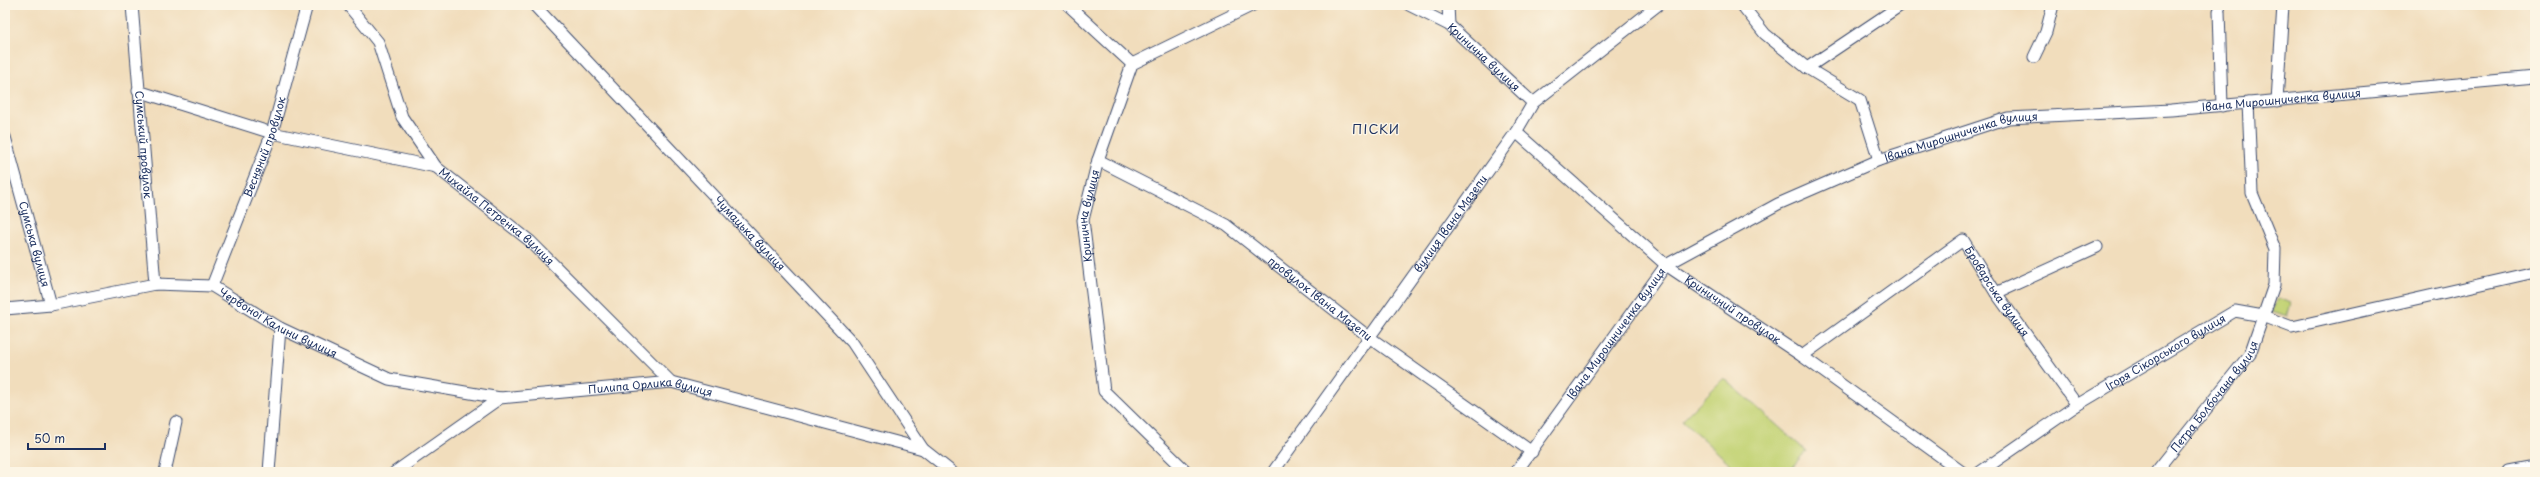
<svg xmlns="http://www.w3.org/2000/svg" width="2540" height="477" font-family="'Playpen Sans',sans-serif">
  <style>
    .green { fill: #c3d375; stroke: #6f816a }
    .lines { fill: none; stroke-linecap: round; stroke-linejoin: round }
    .minor-casing { stroke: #3b496c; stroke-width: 13 }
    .minor { stroke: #fff; stroke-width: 11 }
    .labels { text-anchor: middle; stroke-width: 3; stroke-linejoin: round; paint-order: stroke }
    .street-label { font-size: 11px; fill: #1b2f5e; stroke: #fcf5e5 }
    .quarter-label { font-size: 13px; letter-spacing: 1px; fill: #1b2f5e; stroke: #fcf5e5 }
  </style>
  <rect width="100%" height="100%" fill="#fcf5e5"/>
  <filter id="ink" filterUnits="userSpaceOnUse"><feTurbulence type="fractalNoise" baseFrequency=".025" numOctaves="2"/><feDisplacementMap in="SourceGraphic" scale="8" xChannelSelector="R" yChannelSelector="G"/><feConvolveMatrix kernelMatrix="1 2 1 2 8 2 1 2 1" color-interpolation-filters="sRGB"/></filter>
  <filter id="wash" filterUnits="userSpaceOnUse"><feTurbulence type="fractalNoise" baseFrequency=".012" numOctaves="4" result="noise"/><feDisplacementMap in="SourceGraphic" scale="16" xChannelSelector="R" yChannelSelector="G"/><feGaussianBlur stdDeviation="0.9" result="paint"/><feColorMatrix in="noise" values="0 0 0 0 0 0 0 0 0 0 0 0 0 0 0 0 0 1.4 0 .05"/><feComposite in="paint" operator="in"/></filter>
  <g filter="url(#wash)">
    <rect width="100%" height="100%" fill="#f1ddbc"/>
    <g class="green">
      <polygon points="2277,298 2291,303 2287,317 2272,312"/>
      <polygon points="1724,378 1806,451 1788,472 1739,472 1682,420"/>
    </g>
  </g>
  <g filter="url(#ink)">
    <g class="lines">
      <g class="minor-casing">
        <g id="minor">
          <path id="s1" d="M132,5L155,284"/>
          <polyline points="348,5 378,42 402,117 436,167"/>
          <path id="s2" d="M534,5L852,342L923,449L952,472"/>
          <polyline points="1068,5 1132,64"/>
          <path id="s3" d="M1409,5L1449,25L1533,103"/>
          <polyline points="1448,5 1449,25"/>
          <polyline points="1742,5 1765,34 1807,68 1860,100 1879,160"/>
          <polyline points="2219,11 2222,106"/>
          <polyline points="2034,57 2046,32 2053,5"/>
          <polyline points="1807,68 1901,5"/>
          <path id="s4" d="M138,91L272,133L436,167L530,241L671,382"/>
          <polyline points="2277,101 2283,5"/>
          <path id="s5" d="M1516,132L1666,265L1802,356L1962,472"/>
          <path id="s6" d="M5,137L51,305"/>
          <path id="s7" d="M1098,160L1226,225L1369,337L1532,452"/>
          <path id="s8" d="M212,286L272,133L307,5"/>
          <polyline points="1996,293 2097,247"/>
          <path id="s9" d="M5,309L51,305L155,284L212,286L280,328L389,379L500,398"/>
          <path id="s10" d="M1802,356L1963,240L1996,293L2077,405"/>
          <polyline points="165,472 176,422"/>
          <polyline points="269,472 280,328"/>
          <path id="s11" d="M395,472L500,398L671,382L923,449"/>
          <path id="s12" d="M1187,472L1104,391L1083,220L1098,160L1132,64L1253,5"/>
          <path id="s13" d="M1273,472L1516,132L1533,103L1658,5"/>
          <path id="s14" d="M1516,472L1666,265L1778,204L1879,160L2008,118L2171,110L2535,77"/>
          <path id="s15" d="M1980,472L2077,405L2235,311L2263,316L2292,327L2535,272"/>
          <path id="s16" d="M2156,472L2250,354L2274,285L2275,249L2252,193L2248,103"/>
          <polyline points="2508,472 2535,467"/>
        </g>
      </g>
      <use href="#minor" class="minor"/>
    </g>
  </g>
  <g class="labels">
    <g class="street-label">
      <text dy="4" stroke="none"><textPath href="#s3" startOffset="92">Кринична вулиця</textPath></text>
      <text dy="4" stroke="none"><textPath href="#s14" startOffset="903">Івана Мирошниченка вулиця</textPath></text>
      <text dy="4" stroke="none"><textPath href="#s14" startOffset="579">Івана Мирошниченка вулиця</textPath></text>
      <text dy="4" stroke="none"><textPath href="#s1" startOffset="140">Сумський провулок</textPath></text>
      <text dy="4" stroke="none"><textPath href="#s8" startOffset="149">Весняний провулок</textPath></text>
      <text dy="4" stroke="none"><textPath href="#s12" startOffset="293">Кринична вулиця</textPath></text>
      <text dy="4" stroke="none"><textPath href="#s4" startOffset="386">Михайла Петренка вулиця</textPath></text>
      <text dy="4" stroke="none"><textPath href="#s13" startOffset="305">вулиця Івана Мазепи</textPath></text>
      <text dy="4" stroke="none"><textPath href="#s2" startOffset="314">Чумацька вулиця</textPath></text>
      <text dy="4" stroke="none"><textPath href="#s6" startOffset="111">Сумська вулиця</textPath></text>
      <text dy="4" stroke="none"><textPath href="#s10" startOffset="260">Броварська вулиця</textPath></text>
      <text dy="4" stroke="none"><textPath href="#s7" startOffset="263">провулок Івана Мазепи</textPath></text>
      <text dy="4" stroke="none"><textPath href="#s5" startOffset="281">Криничний провулок</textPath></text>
      <text dy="4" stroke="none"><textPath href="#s9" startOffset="285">Червоної Калини вулиця</textPath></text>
      <text dy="4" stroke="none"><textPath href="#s14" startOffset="171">Івана Мирошниченка вулиця</textPath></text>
      <text dy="4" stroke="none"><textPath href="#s15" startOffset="221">Ігоря Сікорського вулиця</textPath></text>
      <text dy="4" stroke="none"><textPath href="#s11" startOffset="280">Пилипа Орлика вулиця</textPath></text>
      <text dy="4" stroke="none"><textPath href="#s16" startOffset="96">Петра Болбочана вулиця</textPath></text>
    </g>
    <g class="quarter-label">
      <text x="1376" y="134">ПІСКИ</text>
    </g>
  </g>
  <rect width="2540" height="477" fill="none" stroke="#fcf5e5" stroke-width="20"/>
  <path d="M28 443v6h77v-6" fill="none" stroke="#1b2f5e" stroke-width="2"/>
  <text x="34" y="443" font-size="12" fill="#1b2f5e" stroke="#fcf5e5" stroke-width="3" paint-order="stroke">50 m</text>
</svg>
